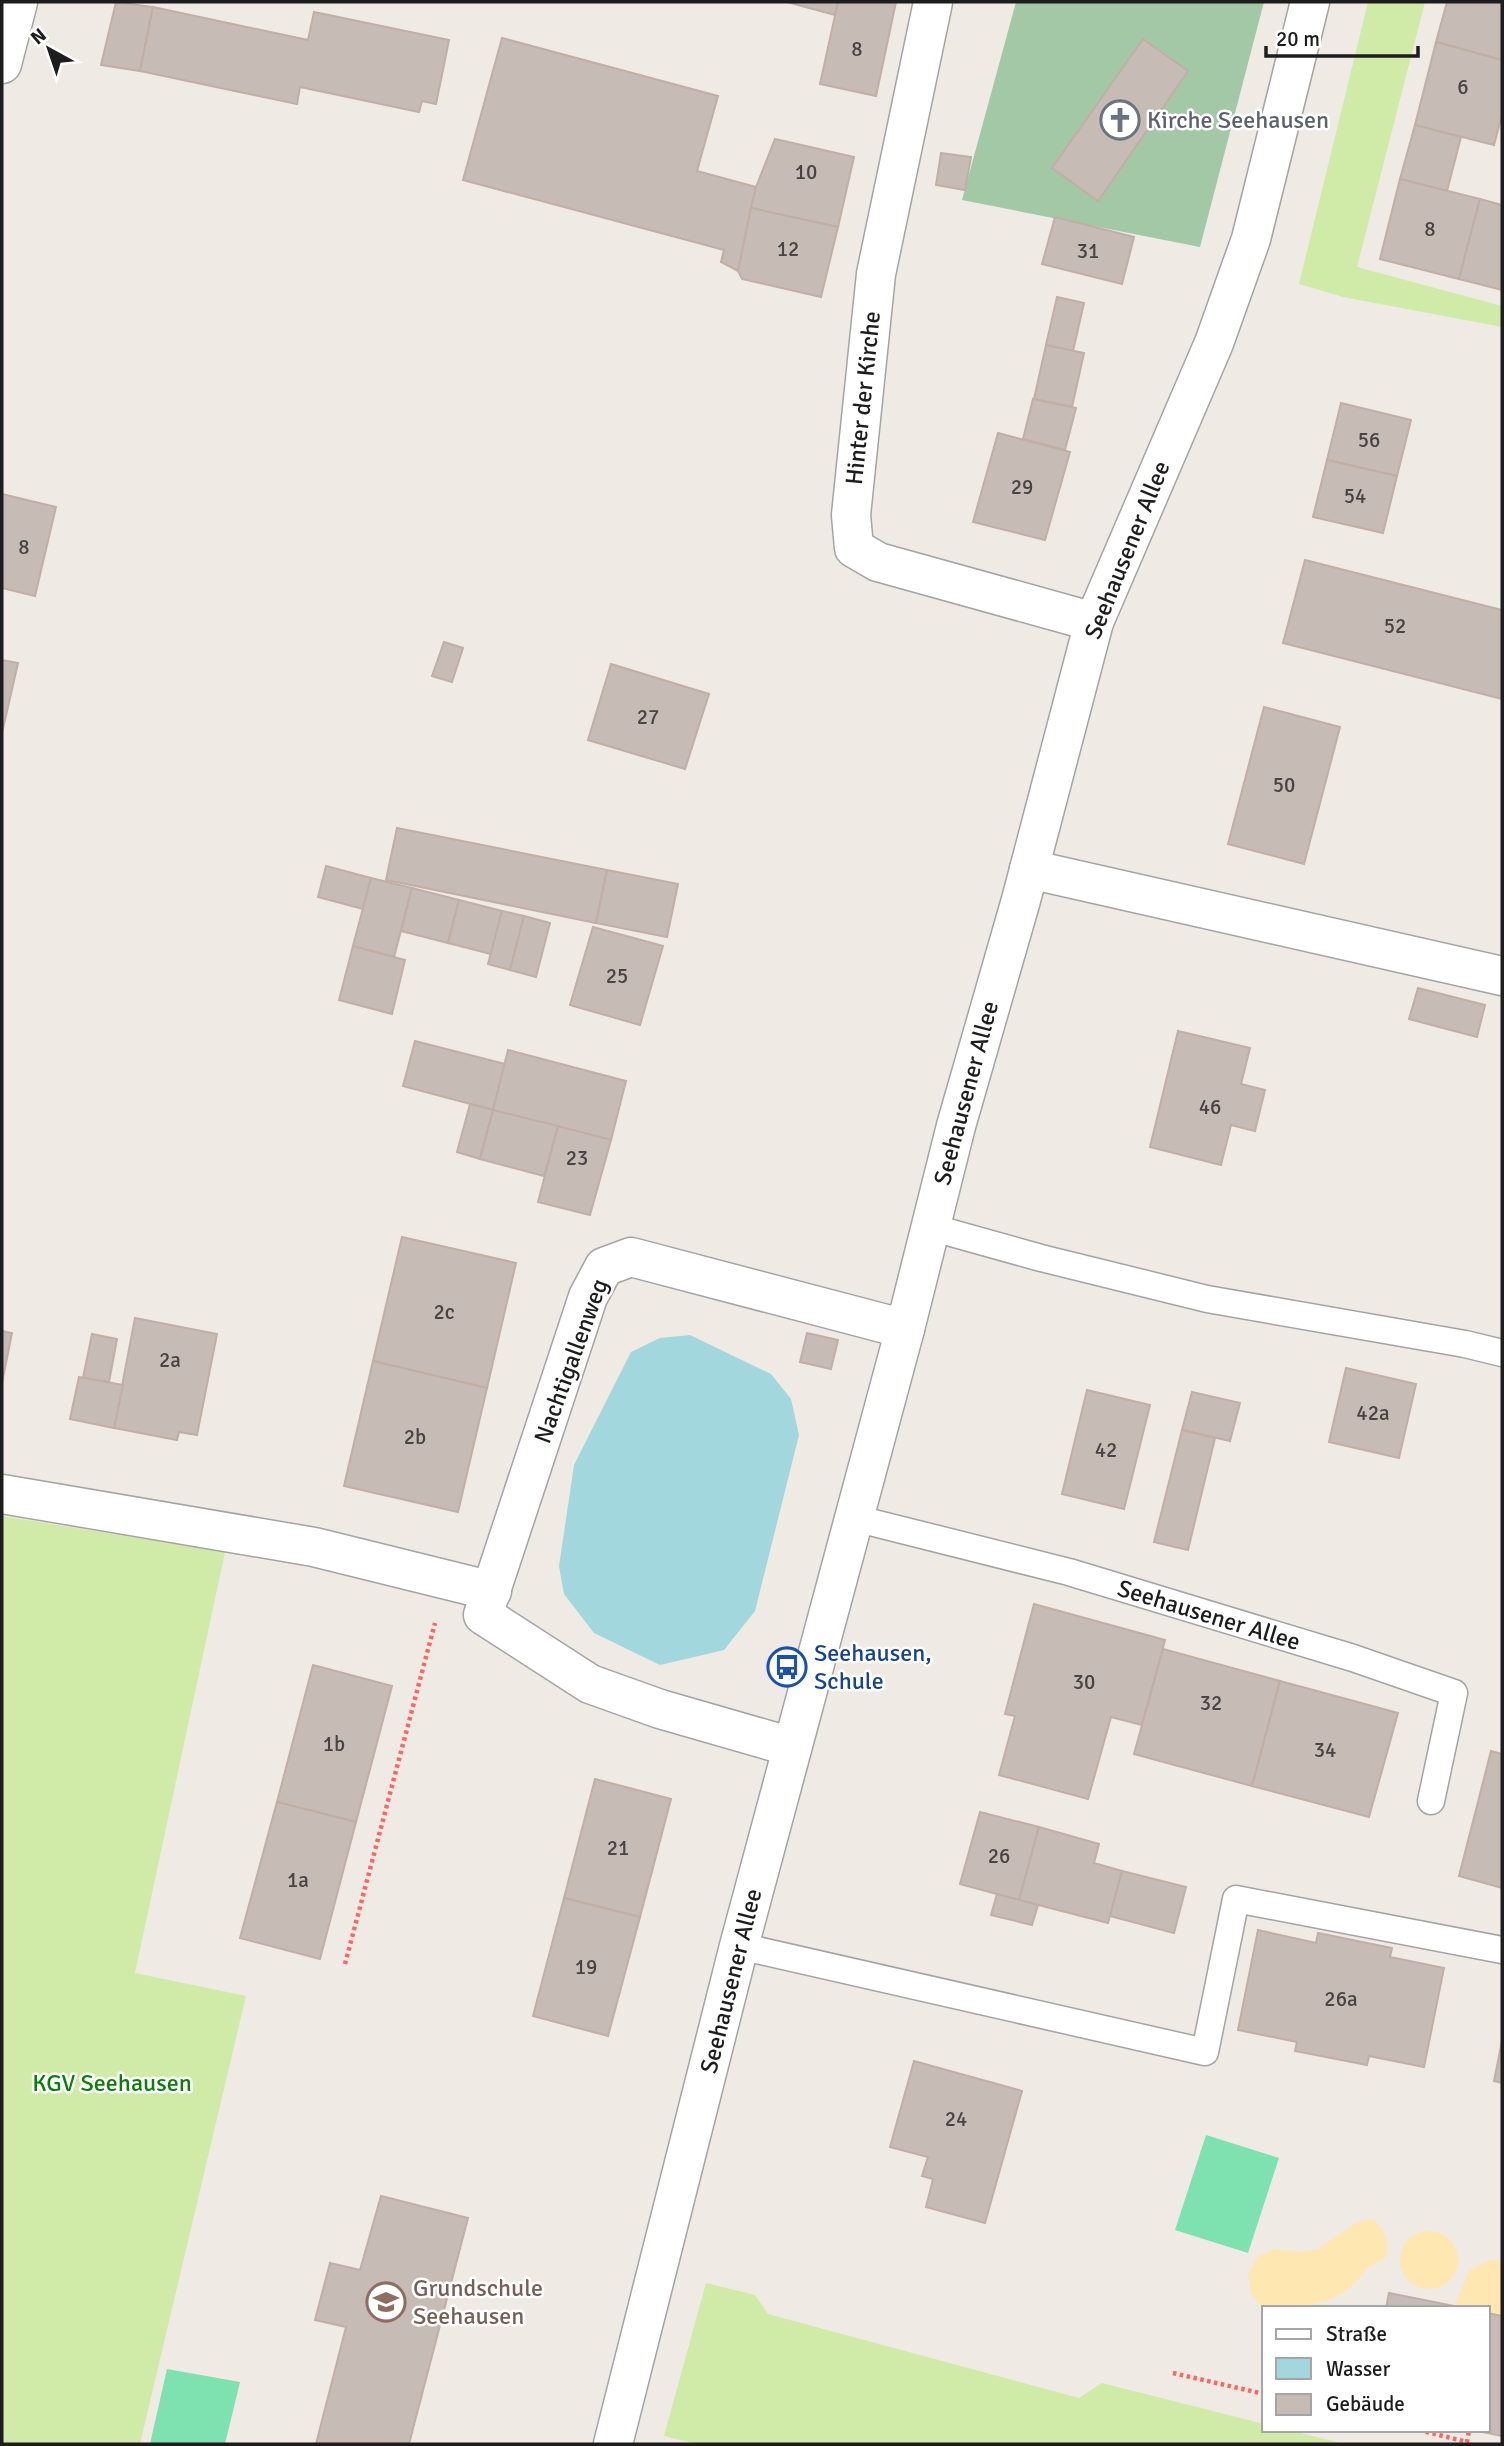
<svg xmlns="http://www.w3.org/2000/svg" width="1504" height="2446" font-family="Signika,sans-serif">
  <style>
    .grass { fill: #cfeba7 }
    .sand { fill: #ffe7b1 }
    .cemetery { fill: #a3c8a5 }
    .pitch { fill: #7ee1b0 }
    .water { fill: #a2d7de }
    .building { fill: #c7bbb6; stroke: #c1aea5; stroke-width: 2 }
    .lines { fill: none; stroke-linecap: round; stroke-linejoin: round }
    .service-casing { stroke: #a4a4a4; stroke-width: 29 }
    .minor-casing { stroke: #a4a4a4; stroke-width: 41 }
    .tertiary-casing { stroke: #a4a4a4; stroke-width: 41 }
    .path { stroke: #fe6565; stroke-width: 4.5; stroke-dasharray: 3.5 3.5; stroke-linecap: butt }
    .service { stroke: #fff; stroke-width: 26 }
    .minor { stroke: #fff; stroke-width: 38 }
    .tertiary { stroke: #fff; stroke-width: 38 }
    .labels { text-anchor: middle; stroke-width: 5; stroke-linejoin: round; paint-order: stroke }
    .number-label { font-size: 21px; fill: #484443 }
    .worship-label { font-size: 24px; fill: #5b616d; stroke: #fff; text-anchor: start }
    .street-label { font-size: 24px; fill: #1d1d1d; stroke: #fff }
    .transit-label { font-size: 24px; fill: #164399; stroke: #fff; text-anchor: start }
    .park-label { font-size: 24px; fill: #0a7f08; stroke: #fff }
    .education-label { font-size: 24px; fill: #785e54; stroke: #fff; text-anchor: start }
  </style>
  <rect width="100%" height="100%" fill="#efeae3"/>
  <g class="grass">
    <polygon points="1368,2 1425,2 1357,267 1502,306 1502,327 1343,297 1299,284"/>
    <polygon points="2,1516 225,1552 135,1973 246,1996 140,2444 2,2444"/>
    <polygon points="706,2283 755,2295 768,2314 1079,2398 1102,2383 1264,2424 1264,2430 1289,2430 1344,2444 697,2444 664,2436"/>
  </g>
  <g class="sand">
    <path d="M1373,2219C1386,2231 1389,2240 1386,2257L1368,2268L1350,2288L1332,2299L1298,2308L1262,2307L1251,2293L1248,2274L1258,2256L1274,2249L1298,2252L1318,2249L1357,2222Z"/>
    <circle cx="1429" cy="2260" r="29"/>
    <polygon points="1490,2260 1502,2261 1502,2316 1488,2313 1488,2308 1454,2306 1470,2270"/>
  </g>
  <polygon class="cemetery" points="1016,2 1264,2 1200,247 962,200"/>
  <g class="pitch">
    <polygon points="1206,2135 1279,2158 1248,2253 1175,2230"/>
    <polygon points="167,2369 240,2382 225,2444 150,2444"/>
  </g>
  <polygon class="water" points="690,1335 771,1374 791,1399 799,1435 755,1611 724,1650 660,1665 594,1633 564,1594 559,1566 574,1465 631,1352 660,1338"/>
  <g class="building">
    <polygon points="116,2 153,7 140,71 101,65"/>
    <polygon points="787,2 838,2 835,15"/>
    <polygon points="838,2 896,2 876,96 820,84"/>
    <polygon points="1447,2 1502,2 1502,60 1436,42"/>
    <polygon points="153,7 308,40 314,12 449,40 436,104 422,101 419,112 300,87 297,104 140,71"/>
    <polygon points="502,38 718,96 697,171 756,187 738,271 721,262 724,250 463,180"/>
    <polygon points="1143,39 1188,71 1098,201 1052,168"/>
    <polygon points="1436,42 1502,60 1502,115 1494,145 1415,125"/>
    <polygon points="1415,125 1461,137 1447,191 1400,179"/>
    <polygon points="775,139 854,157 838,227 751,208 756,187"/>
    <polygon points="941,153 971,157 965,190 936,185"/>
    <polygon points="1400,179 1480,199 1459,279 1380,259"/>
    <polygon points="1480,199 1502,205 1502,290 1459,279"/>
    <polygon points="751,208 838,227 821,297 742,279 738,271"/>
    <polygon points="1055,217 1134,237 1122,284 1042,264"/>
    <polygon points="1057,297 1084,303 1073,351 1046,345"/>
    <polygon points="1046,345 1084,353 1072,407 1034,399"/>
    <polygon points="1033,399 1076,408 1065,450 1023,439"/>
    <polygon points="1341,403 1411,420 1397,476 1327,460"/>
    <polygon points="998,433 1070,452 1045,540 973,522"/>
    <polygon points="1327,460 1397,476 1383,533 1313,517"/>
    <polygon points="2,494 56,507 35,596 2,588"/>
    <polygon points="1305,560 1502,610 1502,699 1283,643"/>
    <polygon points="444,642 463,648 452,682 432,676"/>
    <polygon points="2,660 18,663 2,733"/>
    <polygon points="611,664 709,694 685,769 588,740"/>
    <polygon points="1264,707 1340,727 1304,864 1228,844"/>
    <polygon points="397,828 607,870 596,923 386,880"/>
    <polygon points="326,866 371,878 363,909 318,897"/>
    <polygon points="607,870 678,884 667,937 596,923"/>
    <polygon points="371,878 412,888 394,957 353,946"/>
    <polygon points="412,888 459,900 448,943 401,931"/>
    <polygon points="459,900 502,911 491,954 448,943"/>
    <polygon points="502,911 524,916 510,970 488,964"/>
    <polygon points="524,916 550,923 536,977 510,970"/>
    <polygon points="593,927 663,946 640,1025 570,1005"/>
    <polygon points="353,946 405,960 392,1014 339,1000"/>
    <polygon points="1418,988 1485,1005 1477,1037 1409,1019"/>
    <polygon points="1178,1031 1250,1048 1241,1084 1265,1090 1255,1131 1231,1125 1221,1165 1150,1147"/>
    <polygon points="415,1041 505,1064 493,1110 403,1086"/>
    <polygon points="508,1050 626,1081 611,1140 493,1110"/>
    <polygon points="470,1104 493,1110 480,1159 457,1152"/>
    <polygon points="493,1110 558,1126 544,1176 480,1159"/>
    <polygon points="558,1126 611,1140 590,1215 538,1202"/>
    <polygon points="402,1237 516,1263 487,1388 373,1361"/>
    <polygon points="135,1318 217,1334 197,1435 179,1432 177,1440 114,1428"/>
    <polygon points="2,1331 12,1333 2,1383"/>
    <polygon points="807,1333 838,1340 831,1369 800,1362"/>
    <polygon points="92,1334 117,1339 109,1382 83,1378"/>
    <polygon points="373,1361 487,1388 458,1512 344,1486"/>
    <polygon points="1346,1368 1416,1384 1399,1458 1329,1442"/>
    <polygon points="79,1377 123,1385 114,1428 70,1419"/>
    <polygon points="1087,1390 1150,1405 1124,1509 1062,1494"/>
    <polygon points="1192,1392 1240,1403 1230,1441 1182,1430"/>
    <polygon points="1182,1430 1215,1438 1188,1550 1154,1542"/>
    <polygon points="1034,1604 1165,1640 1142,1725 1111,1717 1088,1799 999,1775 1015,1716 1005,1714"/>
    <polygon points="1163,1649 1280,1681 1252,1786 1134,1754"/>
    <polygon points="313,1665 392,1686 356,1822 277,1802"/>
    <polygon points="1280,1681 1398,1713 1369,1817 1252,1786"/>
    <polygon points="1491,1751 1502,1754 1502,1888 1459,1876"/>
    <polygon points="595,1779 671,1799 640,1917 564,1898"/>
    <polygon points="277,1802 356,1822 320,1959 240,1938"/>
    <polygon points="980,1812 1039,1827 1019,1900 960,1884"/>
    <polygon points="1039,1827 1099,1844 1094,1863 1122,1871 1108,1923 1019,1900"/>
    <polygon points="1122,1871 1186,1887 1174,1933 1110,1916"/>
    <polygon points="997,1894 1038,1905 1032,1925 991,1915"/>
    <polygon points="564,1898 640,1917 608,2036 533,2016"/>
    <polygon points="1258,1930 1316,1943 1318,1933 1392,1948 1390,1957 1444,1968 1424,2067 1369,2056 1367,2065 1295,2051 1297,2042 1238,2030"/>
    <polygon points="1502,2041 1502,2083 1494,2081"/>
    <polygon points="914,2061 1022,2091 985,2223 926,2207 933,2179 922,2176 928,2157 890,2147"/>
    <polygon points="381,2196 468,2218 409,2444 316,2444 346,2327 315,2320 330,2263 360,2270"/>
    <polygon points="1389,2293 1454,2306 1462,2308 1386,2308"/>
    <polygon points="1488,2313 1502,2316 1502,2436 1473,2430 1488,2430"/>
  </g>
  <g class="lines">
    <g class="service-casing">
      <g id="service">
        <polyline points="930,1227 1041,1258 1207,1299 1465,1344 1502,1353"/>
        <polyline points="854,1518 1069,1572 1353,1658 1454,1693 1431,1801"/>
        <polyline points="739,1946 1205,2052 1236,1899 1502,1950"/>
      </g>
    </g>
    <g class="minor-casing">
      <g id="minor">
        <polyline points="933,2 876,274 851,515 854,548 878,562 1094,622"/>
        <polyline points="2,64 18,2"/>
        <polyline points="1029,869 1502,976"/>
        <polyline points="2,1494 314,1547 492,1591"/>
        <polyline points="792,1747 660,1709 590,1684 483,1615 588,1297 604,1267 631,1257 905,1329"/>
      </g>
    </g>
    <g class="tertiary-casing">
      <polyline id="tertiary" points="613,2444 739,1946 905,1329 956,1126 1021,900 1094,622 1214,343 1251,239 1310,2"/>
    </g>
    <g class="path">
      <polyline points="345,1964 435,1623"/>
      <polyline points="1173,2373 1264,2394"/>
      <polyline points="1419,2430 1467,2442 1469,2430"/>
    </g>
    <use href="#service" class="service"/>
    <use href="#minor" class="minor"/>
    <use href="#tertiary" class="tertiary"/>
  </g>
  <defs>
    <g id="church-ring" transform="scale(2.0125)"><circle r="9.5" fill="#fff" stroke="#6b7280" stroke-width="1.5"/><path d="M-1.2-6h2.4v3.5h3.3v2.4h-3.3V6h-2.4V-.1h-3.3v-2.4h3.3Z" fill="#6b7280"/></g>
    <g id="bus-ring" transform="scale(2.0125)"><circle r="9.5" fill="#fff" stroke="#1a4fb4" stroke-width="1.5"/><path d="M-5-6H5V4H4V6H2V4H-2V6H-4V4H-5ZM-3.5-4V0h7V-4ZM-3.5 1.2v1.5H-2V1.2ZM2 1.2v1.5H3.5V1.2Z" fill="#1a4fb4"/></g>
    <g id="school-ring" transform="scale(2.0125)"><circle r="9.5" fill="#fff" stroke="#8d6e63" stroke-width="1.5"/><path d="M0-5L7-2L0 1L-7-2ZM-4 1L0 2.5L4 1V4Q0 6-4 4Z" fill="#8d6e63"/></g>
  </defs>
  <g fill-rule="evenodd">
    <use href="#church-ring" x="1120" y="120"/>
    <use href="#bus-ring" x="787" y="1667"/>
    <use href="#school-ring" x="386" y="2302"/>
  </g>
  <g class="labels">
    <g class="number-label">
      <text x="857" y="56">8</text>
      <text x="1463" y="94">6</text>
      <text x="806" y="179">10</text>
      <text x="1430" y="236">8</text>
      <text x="788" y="256">12</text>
      <text x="1088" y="258">31</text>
      <text x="1369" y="447">56</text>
      <text x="1022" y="494">29</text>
      <text x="1355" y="503">54</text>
      <text x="24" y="554">8</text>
      <text x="1395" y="633">52</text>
      <text x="648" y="724">27</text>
      <text x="1284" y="792">50</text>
      <text x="617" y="983">25</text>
      <text x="1210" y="1114">46</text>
      <text x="577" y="1165">23</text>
      <text x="444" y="1319">2c</text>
      <text x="170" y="1367">2a</text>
      <text x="1373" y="1420">42a</text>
      <text x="415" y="1444">2b</text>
      <text x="1106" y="1457">42</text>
      <text x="1084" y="1689">30</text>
      <text x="1211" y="1710">32</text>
      <text x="334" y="1751">1b</text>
      <text x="1325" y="1757">34</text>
      <text x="618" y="1855">21</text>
      <text x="999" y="1863">26</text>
      <text x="298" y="1887">1a</text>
      <text x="586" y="1974">19</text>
      <text x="1341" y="2006">26a</text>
      <text x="956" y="2126">24</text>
    </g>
    <g class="worship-label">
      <text x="1147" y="128">Kirche Seehausen</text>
    </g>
    <g class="street-label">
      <text transform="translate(863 398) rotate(-84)" y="8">Hinter der Kirche</text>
      <text transform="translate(1127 550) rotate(-68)" y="8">Seehausener Allee</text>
      <text transform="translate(966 1093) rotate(-75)" y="8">Seehausener Allee</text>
      <text transform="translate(571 1361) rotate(-70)" y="8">Nachtigallenweg</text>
      <text transform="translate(1209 1615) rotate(17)" y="8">Seehausener Allee</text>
      <text transform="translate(731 1981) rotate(-76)" y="8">Seehausener Allee</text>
    </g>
    <g class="transit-label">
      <text x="814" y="1661">Seehausen,<tspan x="814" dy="28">Schule</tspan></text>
    </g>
    <g class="park-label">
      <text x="112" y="2091">KGV Seehausen</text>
    </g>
    <g class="education-label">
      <text x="413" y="2296">Grundschule<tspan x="413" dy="28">Seehausen</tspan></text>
    </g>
  </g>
  <rect width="1504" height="2446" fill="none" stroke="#1d1d1d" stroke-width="7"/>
  <rect x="1262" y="2306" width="228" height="126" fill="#ffffff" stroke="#a5a5a5" stroke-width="2"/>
  <rect x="1276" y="2329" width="35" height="10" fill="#ffffff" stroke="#a5a5a5" stroke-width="2"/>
  <text x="1326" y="2341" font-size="21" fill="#1d1d1d">Straße</text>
  <rect x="1276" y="2358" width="35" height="21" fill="#a2d7de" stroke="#a5a5a5" stroke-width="2"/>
  <text x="1326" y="2376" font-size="21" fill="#1d1d1d">Wasser</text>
  <rect x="1276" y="2394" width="35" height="21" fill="#c7bbb6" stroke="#a5a5a5" stroke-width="2"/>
  <text x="1326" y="2411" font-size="21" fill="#1d1d1d">Gebäude</text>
  <g transform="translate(49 49) rotate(320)" stroke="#ffffff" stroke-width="5" paint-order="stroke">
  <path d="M0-5L12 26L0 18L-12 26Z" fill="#1d1d1d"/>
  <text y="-10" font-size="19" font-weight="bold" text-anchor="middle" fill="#1d1d1d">N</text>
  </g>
  <path d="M1266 46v10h152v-10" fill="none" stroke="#1d1d1d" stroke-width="3.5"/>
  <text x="1276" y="46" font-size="21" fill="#1d1d1d" stroke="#ffffff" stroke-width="5" paint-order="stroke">20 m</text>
</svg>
